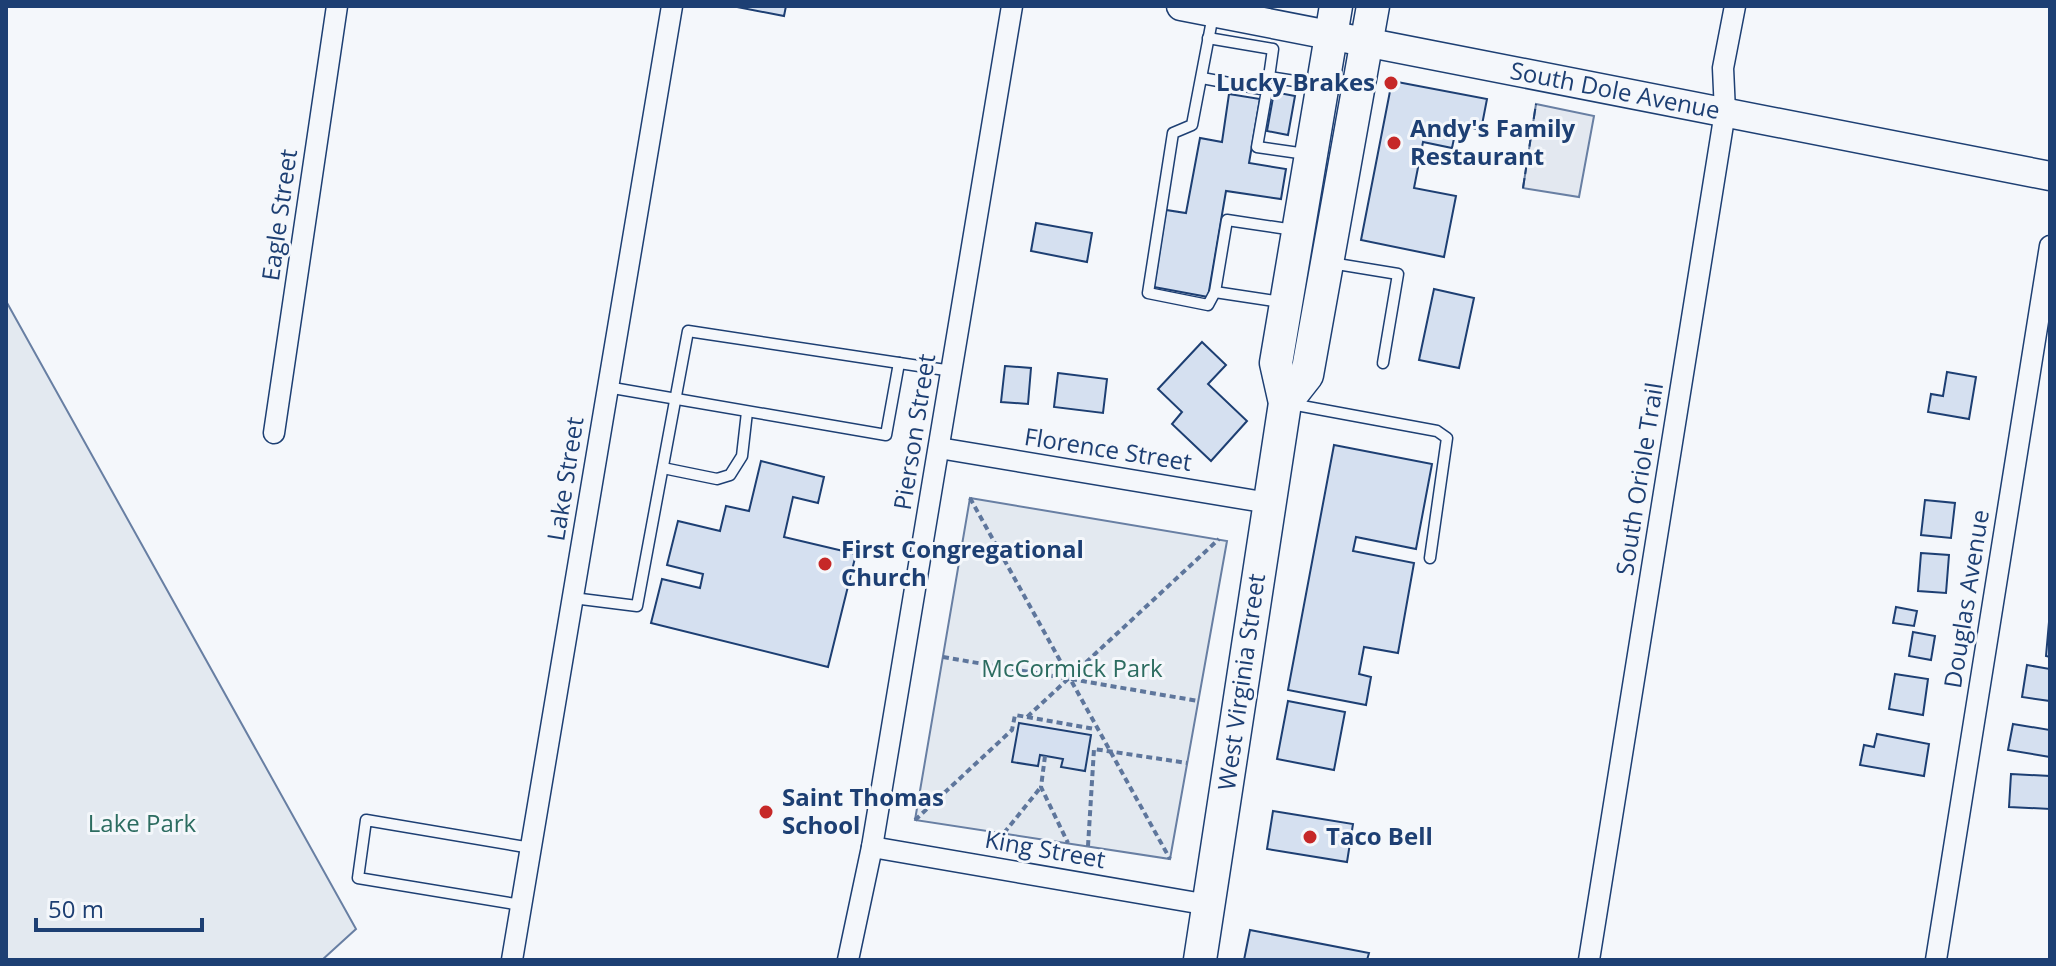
<svg xmlns="http://www.w3.org/2000/svg" width="2056" height="966" font-family="'Open Sans',sans-serif">
  <style>
    .green { fill: #e3e9f0; stroke: #687fa3; stroke-width: 2 }
    .parking { fill: #e3e8f0; stroke: #687fa3; stroke-width: 2 }
    .building { fill: #d5e0f0; stroke: #1d3f73; stroke-width: 2 }
    .lines { fill: none; stroke-linecap: round; stroke-linejoin: round }
    .lane-casing { stroke: #1d3f73; stroke-width: 13 }
    .street-casing { stroke: #1d3f73; stroke-width: 23 }
    .secondary-casing { stroke: #1d3f73; stroke-width: 31 }
    .primary-casing { stroke: #1d3f73; stroke-width: 35 }
    .path { stroke: #5e769c; stroke-width: 4; stroke-dasharray: 6 4; stroke-linecap: butt }
    .lane { stroke: #f4f7fb; stroke-width: 10 }
    .street { stroke: #f4f7fb; stroke-width: 20 }
    .secondary { stroke: #f4f7fb; stroke-width: 28 }
    .primary { stroke: #f4f7fb; stroke-width: 32 }
    .fence { stroke: #1d3f73; stroke-width: 2; stroke-dasharray: 10 4; stroke-linecap: butt }
    .poi-dot { fill: #c62828; stroke: #f4f7fb; stroke-width: 3 }
    .labels { text-anchor: middle; stroke-width: 6; stroke-linejoin: round; paint-order: stroke }
    .poi-label { font-size: 24px; font-weight: bold; fill: #1d3f73; stroke: #f4f7fb; text-anchor: start }
    .street-label { font-size: 24px; fill: #1d3f73; stroke: #f4f7fb }
    .park-label { font-size: 24px; fill: #2c6c60; stroke: #f4f7fb }
  </style>
  <rect width="100%" height="100%" fill="#f4f7fb"/>
  <g class="green">
    <polygon points="6,301 356,929 322,960 6,960"/>
    <polygon points="970,498 1227,541 1170,859 915,820"/>
  </g>
  <polygon class="parking" points="1536,104 1594,116 1579,197 1523,188"/>
  <g class="building">
    <polygon points="732,6 786,6 784,16"/>
    <polygon points="1392,81 1487,99 1481,130 1457,124 1452,148 1423,142 1414,188 1456,196 1444,257 1361,240"/>
    <polygon points="1274,92 1295,96 1288,135 1267,131"/>
    <polygon points="1229,94 1260,99 1249,163 1286,169 1281,199 1226,191 1208,297 1154,287 1166,210 1186,213 1200,138 1222,142"/>
    <polygon points="1036,223 1092,233 1087,262 1031,251"/>
    <polygon points="1434,289 1474,298 1459,368 1419,360"/>
    <polygon points="1202,342 1226,365 1208,384 1247,421 1211,461 1172,424 1182,412 1158,389"/>
    <polygon points="1005,366 1031,368 1028,404 1001,402"/>
    <polygon points="1947,372 1976,377 1969,419 1928,412 1931,394 1943,396"/>
    <polygon points="1058,373 1107,379 1103,413 1054,407"/>
    <polygon points="1334,445 1432,464 1416,549 1356,537 1353,551 1414,563 1398,653 1364,647 1359,674 1371,677 1366,705 1288,690"/>
    <polygon points="761,461 824,477 818,503 793,497 784,537 856,554 828,667 651,623 662,579 700,588 703,574 667,565 678,521 720,531 726,506 749,511"/>
    <polygon points="1925,500 1955,503 1951,538 1921,535"/>
    <polygon points="1921,553 1949,555 1946,593 1918,591"/>
    <polygon points="1896,607 1917,611 1914,626 1893,623"/>
    <polygon points="2049,622 2050,622 2050,657 2046,656"/>
    <polygon points="1913,632 1935,636 1931,660 1909,656"/>
    <polygon points="2027,665 2050,669 2050,701 2022,697"/>
    <polygon points="1895,674 1928,679 1923,715 1889,709"/>
    <polygon points="1288,701 1345,712 1334,770 1277,759"/>
    <polygon points="1019,723 1091,735 1085,771 1061,767 1063,759 1040,755 1038,766 1012,762"/>
    <polygon points="2013,724 2050,730 2050,757 2008,750"/>
    <polygon points="1877,734 1929,744 1924,776 1860,765 1864,745 1874,747"/>
    <polygon points="2011,774 2050,776 2050,809 2009,807"/>
    <polygon points="1273,811 1353,824 1347,862 1267,849"/>
    <polygon points="1250,930 1369,953 1367,960 1244,960"/>
  </g>
  <g class="lines">
    <g class="lane-casing">
      <g id="lane">
        <polyline points="1213,15 1192,125 1173,133 1148,293 1208,305 1215,292 1227,220 1294,230"/>
        <polyline points="1208,38 1273,49 1269,77 1320,85"/>
        <polyline points="1202,78 1267,90 1257,147 1306,154"/>
        <polyline points="1331,263 1398,274 1383,363"/>
        <polyline points="1215,292 1281,302"/>
        <polyline points="607,387 886,435 899,363"/>
        <polyline points="1291,404 1437,431 1447,438 1430,558"/>
        <polyline points="663,468 717,479 730,475 742,456 747,412"/>
        <polyline points="573,598 637,606 688,331 952,371"/>
        <polyline points="521,905 358,878 366,820 531,848"/>
      </g>
    </g>
    <g class="street-casing">
      <g id="street">
        <polyline points="274,433 337,6"/>
        <polyline points="939,448 1269,503"/>
        <polyline points="872,847 1209,905"/>
        <polyline points="512,960 672,6"/>
        <polyline points="848,960 872,847 1012,6"/>
        <polyline points="1589,960 1725,112 1723,68 1735,6"/>
        <polyline points="1936,960 2050,246"/>
      </g>
    </g>
    <g class="secondary-casing">
      <polyline id="secondary" points="1181,6 2050,176"/>
    </g>
    <g class="primary-casing">
      <g id="primary">
        <polyline points="1285,403 1307,375 1373,6"/>
        <polyline points="1200,960 1285,403 1276,363 1336,6"/>
      </g>
    </g>
    <g class="path">
      <polyline points="970,498 1170,859"/>
      <polyline points="943,657 1198,701"/>
      <polyline points="1027,717 1095,729"/>
      <polyline points="1045,756 1041,787 1068,843"/>
      <polyline points="915,820 1012,730 1015,715 1027,717 1219,539"/>
      <polyline points="1004,833 1041,787"/>
      <polyline points="1088,846 1094,749 1187,763"/>
    </g>
    <use href="#lane" class="lane"/>
    <use href="#street" class="street"/>
    <use href="#secondary" class="secondary"/>
    <use href="#primary" class="primary"/>
    <polyline class="fence" points="1523,188 1536,104"/>
  </g>
  <g class="poi-dot">
    <circle cx="1391" cy="83" r="8"/>
    <circle cx="1394" cy="143" r="8"/>
    <circle cx="825" cy="564" r="8"/>
    <circle cx="766" cy="812" r="8"/>
    <circle cx="1310" cy="837" r="8"/>
  </g>
  <g class="labels">
    <g class="poi-label">
      <text x="1375" y="91" text-anchor="end">Lucky Brakes</text>
      <text x="1410" y="137">Andy's Family<tspan x="1410" dy="28">Restaurant</tspan></text>
      <text x="841" y="558">First Congregational<tspan x="841" dy="28">Church</tspan></text>
      <text x="782" y="806">Saint Thomas<tspan x="782" dy="28">School</tspan></text>
      <text x="1326" y="845">Taco Bell</text>
    </g>
    <g class="street-label">
      <text transform="translate(1615 91) rotate(11)" y="8">South Dole Avenue</text>
      <text transform="translate(280 215) rotate(-82)" y="8">Eagle Street</text>
      <text transform="translate(915 432) rotate(-81)" y="8">Pierson Street</text>
      <text transform="translate(1108 450) rotate(9)" y="8">Florence Street</text>
      <text transform="translate(566 479) rotate(-81)" y="8">Lake Street</text>
      <text transform="translate(1640 479) rotate(-81)" y="8">South Oriole Trail</text>
      <text transform="translate(1967 599) rotate(-81)" y="8">Douglas Avenue</text>
      <text transform="translate(1242 682) rotate(-82)" y="8">West Virginia Street</text>
      <text transform="translate(1045 850) rotate(10)" y="8">King Street</text>
    </g>
    <g class="park-label">
      <text x="1072" y="677">McCormick Park</text>
      <text x="142" y="832">Lake Park</text>
    </g>
  </g>
  <rect width="2056" height="966" fill="none" stroke="#1d3f73" stroke-width="16"/>
  <path d="M36 918v12h166v-12" fill="none" stroke="#1d3f73" stroke-width="4"/>
  <text x="48" y="918" font-size="24" fill="#1d3f73" stroke="#f4f7fb" stroke-width="6" paint-order="stroke">50 m</text>
</svg>
